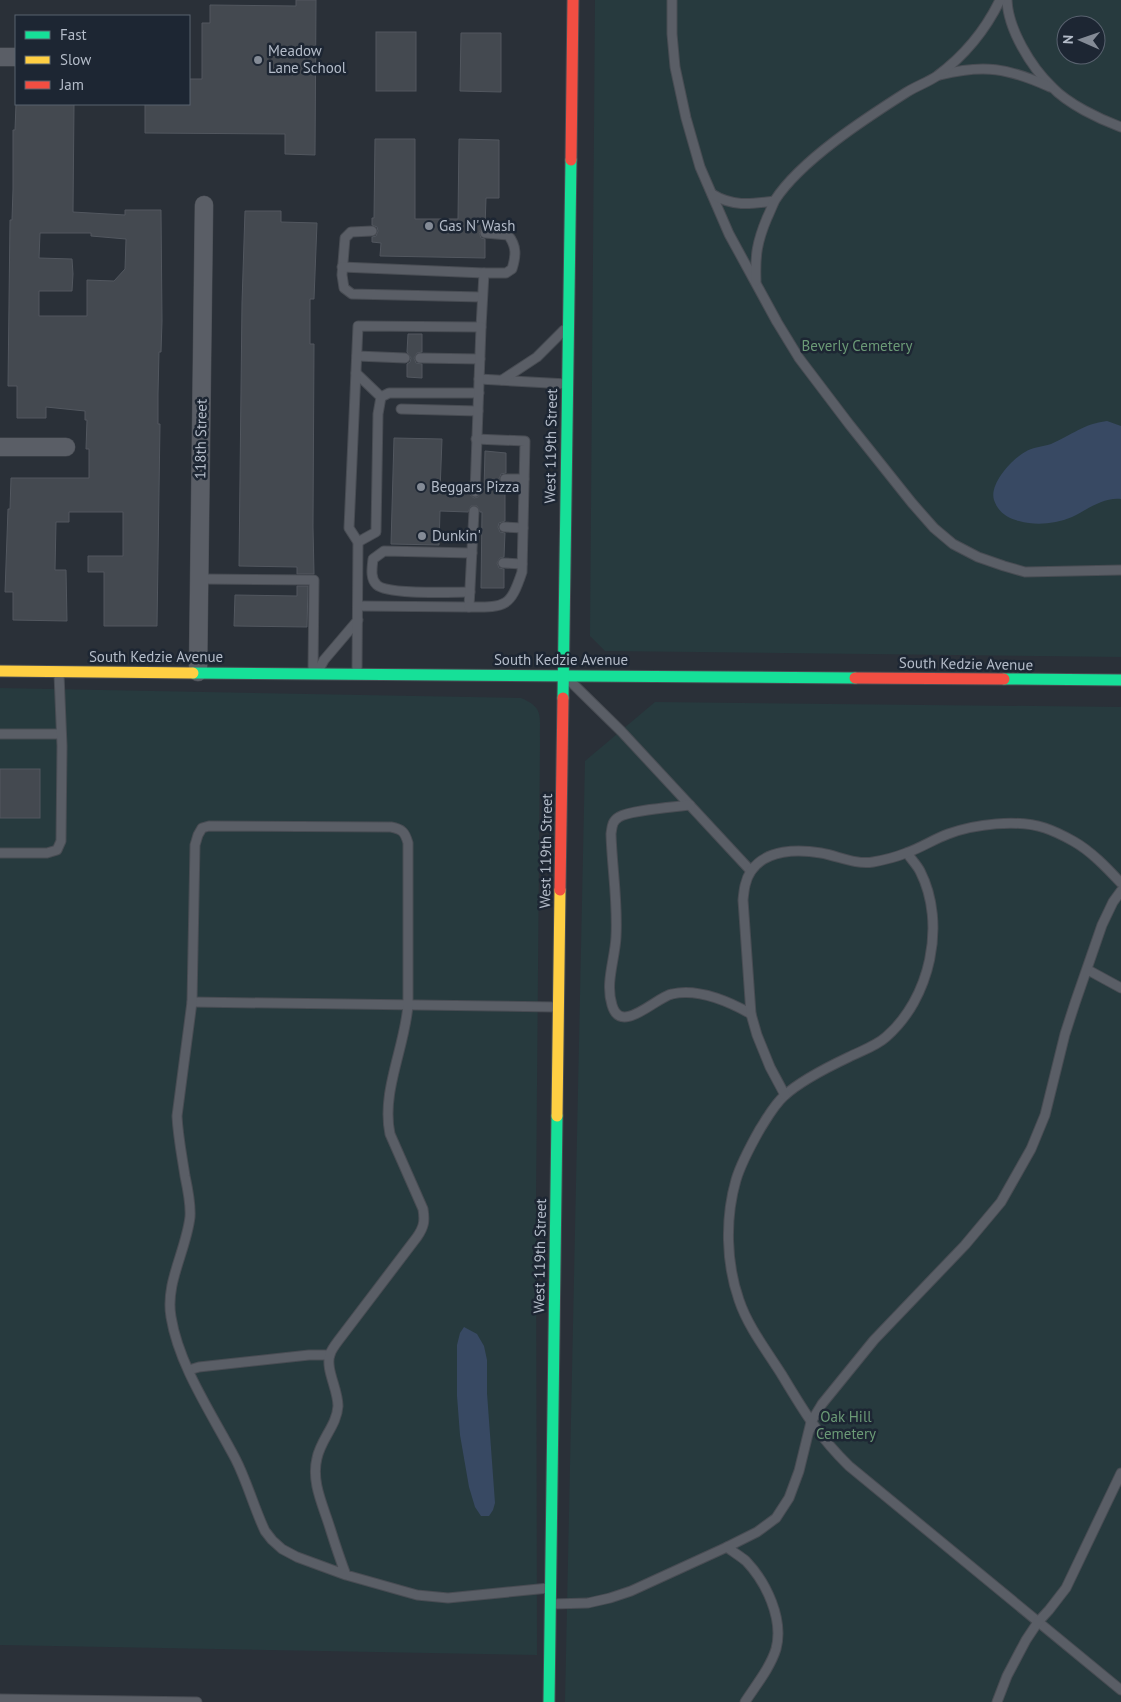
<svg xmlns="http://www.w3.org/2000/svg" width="1121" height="1702" font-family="'PT Sans',sans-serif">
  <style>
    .green { fill: #273a3e; fill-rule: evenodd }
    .water { fill: #384963 }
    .building { fill: #444950; stroke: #52575f; fill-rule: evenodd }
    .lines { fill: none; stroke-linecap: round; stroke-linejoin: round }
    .lane-casing { stroke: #484c53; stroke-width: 11 }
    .street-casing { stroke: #484c53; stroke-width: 19 }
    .fast-casing { stroke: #484c53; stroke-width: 13 }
    .slow-casing { stroke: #484c53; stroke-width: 13 }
    .jam-casing { stroke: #484c53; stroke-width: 13 }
    .lane { stroke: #5a5e66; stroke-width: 9 }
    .street { stroke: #5a5e66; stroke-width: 18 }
    .fast { stroke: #16e098; stroke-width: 11 }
    .slow { stroke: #ffcf43; stroke-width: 11 }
    .jam { stroke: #f24e42; stroke-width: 11 }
    .poi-dot { fill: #848b96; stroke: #1d2633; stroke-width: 2 }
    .labels { text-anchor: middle; stroke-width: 5; stroke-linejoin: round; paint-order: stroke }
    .poi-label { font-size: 15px; fill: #b4bcc9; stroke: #1d2633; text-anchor: start }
    .park-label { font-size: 15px; fill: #6b9a76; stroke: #1d2633 }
    .street-label { font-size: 15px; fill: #b4bcc9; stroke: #1d2633 }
  </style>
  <rect width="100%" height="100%" fill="#2a3038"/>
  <g class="green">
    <path d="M595,0H1121V657L605,651L590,636ZM1066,25H1096V55H1066Z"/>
    <path d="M0,688L521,698C545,708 539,717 540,740L536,1201L537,1655L0,1645Z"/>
    <polygon points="655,702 1121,707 1121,1702 565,1702 585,761"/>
  </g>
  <g class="water">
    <path d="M1107,421L1121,426V499C1103,497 1087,510 1072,517C1055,524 1036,526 1019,521C1007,518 998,512 994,500C989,484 1012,459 1025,452C1033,447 1042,447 1051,444C1072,435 1083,424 1107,421Z"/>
    <polygon points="464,1327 477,1334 484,1346 487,1360 487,1393 495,1503 493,1510 489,1516 481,1516 475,1507 469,1487 460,1435 457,1396 457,1345 460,1333"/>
  </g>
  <g class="building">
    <polygon points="296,0 316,0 315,155 285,154 285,134 145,133 145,104 189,104 189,79 202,79 202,23 210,23 210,5 296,6"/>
    <rect x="376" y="32" width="40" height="59"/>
    <polygon points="461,33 501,33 501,92 460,91"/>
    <path d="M16,104H74L73,212L125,215V210H161L162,321L161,352H159L158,394V424H160L157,626H104V572H88V556H123V512H69V522H56L55,570H66L67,621L13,620V592H5L8,509H10L11,478H89V449H86L87,420H85V411L46,407V418H17V386H8L10,220H12L13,189V130H15ZM40,233H91V236L126,239L125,269L114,281L87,280V316H39V291H72L73,274L72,259L39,258Z"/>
    <polygon points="375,139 415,139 415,219 458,219 459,139 499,140 499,198 486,198 485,227 482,228 479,232 481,238 485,239 485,258 380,256 381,243 372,242 372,237 376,236 378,231 377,227 372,225 372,218 374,218"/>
    <polygon points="245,211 281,211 281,222 317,223 314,299 310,299 310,344 314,344 313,527 314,574 297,574 297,567 239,566 242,303"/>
    <polygon points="408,334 422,334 422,352 417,353 414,358 416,363 422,364 422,378 407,377 407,364 410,362 411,358 407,352"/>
    <polygon points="394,438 442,439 440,491 469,491 470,495 474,498 478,497 481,490 484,490 485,451 506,453 506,473 501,474 499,479 500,483 505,485 505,521 499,523 498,527 500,532 505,533 504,557 500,558 497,563 499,568 504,569 504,588 481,588 482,512 480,512 477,506 471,506 468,512 440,511 439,545 391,544"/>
    <polygon points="297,586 308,586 307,627 234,626 235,595 297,596"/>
    <rect x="0" y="769" width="40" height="49"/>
  </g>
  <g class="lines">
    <g class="lane-casing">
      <g id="lane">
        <polyline points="672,0 672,34 675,67 686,118 700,167 729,234 777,322 799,358 849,424 912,503 934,528 953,544 978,557 1004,566 1025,572 1121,570"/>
        <path d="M1007,0C1008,29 1031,67 1052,87C1068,104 1099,119 1121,127"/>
        <path d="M940,75C984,64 1008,68 1050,87"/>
        <path d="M712,194C733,207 751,204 774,201"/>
        <polyline points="372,231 351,232 345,238 342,275 344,288 352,294 482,297"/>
        <polyline points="342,267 484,273"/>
        <path d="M756,281C755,255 757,242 767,218C770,212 772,206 775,200C801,160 866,118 907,92C917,86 928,82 937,76C964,56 986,29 1000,0"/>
        <path d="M481,327L484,273H506L512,269C516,256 517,246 508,235L485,233"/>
        <polyline points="357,356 405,358"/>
        <polyline points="420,358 480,359"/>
        <polyline points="356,373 381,397"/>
        <polyline points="479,379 567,384"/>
        <polyline points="502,380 537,357 564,330"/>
        <polyline points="401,409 478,411"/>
        <polyline points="505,479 524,479"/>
        <polyline points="504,527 523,528"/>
        <polyline points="358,542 376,532 378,414 381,397 389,393 479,393"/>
        <polyline points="503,563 522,564"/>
        <polyline points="200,579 314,580 313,673"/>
        <path d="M470,592C452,592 388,595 377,585C370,579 372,568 373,559L384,551L472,553"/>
        <polyline points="358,606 469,607 474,511"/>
        <path d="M469,607C505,607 510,608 522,572L525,441L476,439"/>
        <polyline points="318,671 324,660 358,620"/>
        <polyline points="357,671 358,542 349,528 358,326 481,327 475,492"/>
        <polyline points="569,680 621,731 751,871"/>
        <polyline points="0,734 61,734"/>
        <path d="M690,805C675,807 630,810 619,817C612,821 612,827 611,834C612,868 618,902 616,937C615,959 605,983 612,1005C621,1036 656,997 672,994C699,988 728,1001 751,1014"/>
        <polyline points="0,853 47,853 57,850 61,841 62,746 59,674"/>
        <path d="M907,853C911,859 917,865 920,871C947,924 930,999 886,1037C876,1046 861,1051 849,1057C830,1066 800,1081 784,1096C774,1105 767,1118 760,1129C751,1145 741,1163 736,1180C725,1218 726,1263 739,1300C748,1327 767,1351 782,1375C803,1410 819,1437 849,1466L1121,1690"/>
        <polyline points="1088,970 1121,988"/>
        <polyline points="192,1002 556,1007"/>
        <path d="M785,1095L770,1067L757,1035L751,1014L743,900C744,890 745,880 751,871C766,849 798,849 821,853C838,856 856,865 873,862C884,860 896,857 906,853C921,848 934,839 948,834C975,824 1017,819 1045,828C1054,831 1064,836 1073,841C1091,851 1107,868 1121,883"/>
        <polyline points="189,1370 199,1367 309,1355 330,1355"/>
        <path d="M727,1547C733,1552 740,1556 746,1561C766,1582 784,1619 776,1649C770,1668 756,1685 745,1702"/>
        <path d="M346,1575C340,1559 335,1544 330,1528C323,1505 311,1482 317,1458C321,1439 337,1425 338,1406C338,1389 325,1369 330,1354C332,1349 335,1345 338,1341L417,1237C424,1227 425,1221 423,1209L390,1134C381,1092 405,1047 408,1005V843C405,832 402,829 391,827L209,826L202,828L198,835L195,845L192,1002L177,1116C178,1137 182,1156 185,1176C188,1190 191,1204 190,1217C186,1251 165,1283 171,1317C179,1366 212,1414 235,1458C247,1481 254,1508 265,1531L272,1540L282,1549L297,1557L346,1575L417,1595L448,1598L549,1588"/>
        <polyline points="553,1604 588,1603 610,1598 631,1591 727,1547 757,1532 776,1518 789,1498 799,1471 811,1422 822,1404 874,1340 965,1245 1001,1202 1031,1149 1045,1115 1065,1034 1075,1003 1102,925 1113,902 1121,891"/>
        <polyline points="0,1699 197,1702"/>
        <polyline points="997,1702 1007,1676 1026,1640 1038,1622 1049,1610 1066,1588 1121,1473"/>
      </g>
    </g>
    <g class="street-casing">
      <g id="street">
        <polyline points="0,57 16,57"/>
        <polyline points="0,447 66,447"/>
        <polyline points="198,672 204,205"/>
      </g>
    </g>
    <g class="fast-casing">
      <g id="fast">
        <polyline points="193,673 855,678"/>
        <polyline points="1004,679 1121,680"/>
        <polyline points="563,698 571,160"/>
        <polyline points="549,1702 557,1116"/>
      </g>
    </g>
    <g class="slow-casing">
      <g id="slow">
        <polyline points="0,671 193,673"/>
        <polyline points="557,1116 560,890"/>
      </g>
    </g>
    <g class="jam-casing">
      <g id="jam">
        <polyline points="571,160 573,0"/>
        <polyline points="855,678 1004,679"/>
        <polyline points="560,890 563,698"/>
      </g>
    </g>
    <use href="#lane" class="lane"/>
    <use href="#street" class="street"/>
    <use href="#fast" class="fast"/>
    <use href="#slow" class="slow"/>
    <use href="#jam" class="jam"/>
  </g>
  <g class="poi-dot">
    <circle cx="258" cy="60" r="5"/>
    <circle cx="429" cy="226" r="5"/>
    <circle cx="421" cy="487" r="5"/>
    <circle cx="422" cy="536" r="5"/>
  </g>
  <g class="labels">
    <g class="poi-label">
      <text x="268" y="56">Meadow<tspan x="268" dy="17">Lane School</tspan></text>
      <text x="439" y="231">Gas N' Wash</text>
      <text x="431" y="492">Beggars Pizza</text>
      <text x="432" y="541">Dunkin'</text>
    </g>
    <g class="park-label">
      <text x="857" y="351">Beverly Cemetery</text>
      <text x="846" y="1422">Oak Hill<tspan x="846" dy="17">Cemetery</tspan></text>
    </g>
    <g class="street-label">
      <text transform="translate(201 439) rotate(-89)" y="5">118th Street</text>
      <text transform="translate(551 446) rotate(-89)" y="5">West 119th Street</text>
      <text x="156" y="662">South Kedzie Avenue</text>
      <text x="561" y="665">South Kedzie Avenue</text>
      <text transform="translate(966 664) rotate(1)" y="5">South Kedzie Avenue</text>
      <text transform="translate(546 851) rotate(-89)" y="5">West 119th Street</text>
      <text transform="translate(540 1256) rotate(-89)" y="5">West 119th Street</text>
    </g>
  </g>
  <rect x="15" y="15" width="175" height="90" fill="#1d2633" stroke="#59626f"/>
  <rect x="25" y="31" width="25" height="8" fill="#16e098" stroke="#59626f"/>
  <text x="60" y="40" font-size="15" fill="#b4bcc9">Fast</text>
  <rect x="25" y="56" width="25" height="8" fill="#ffcf43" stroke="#59626f"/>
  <text x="60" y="65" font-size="15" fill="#b4bcc9">Slow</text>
  <rect x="25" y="81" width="25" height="8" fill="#f24e42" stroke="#59626f"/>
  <text x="60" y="90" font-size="15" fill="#b4bcc9">Jam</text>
  <g transform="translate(1081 40) rotate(272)"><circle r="24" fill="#1d2633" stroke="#59626f"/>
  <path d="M0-4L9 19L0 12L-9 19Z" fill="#848b96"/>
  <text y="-8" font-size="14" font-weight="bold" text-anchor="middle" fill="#b4bcc9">N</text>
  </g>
</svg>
